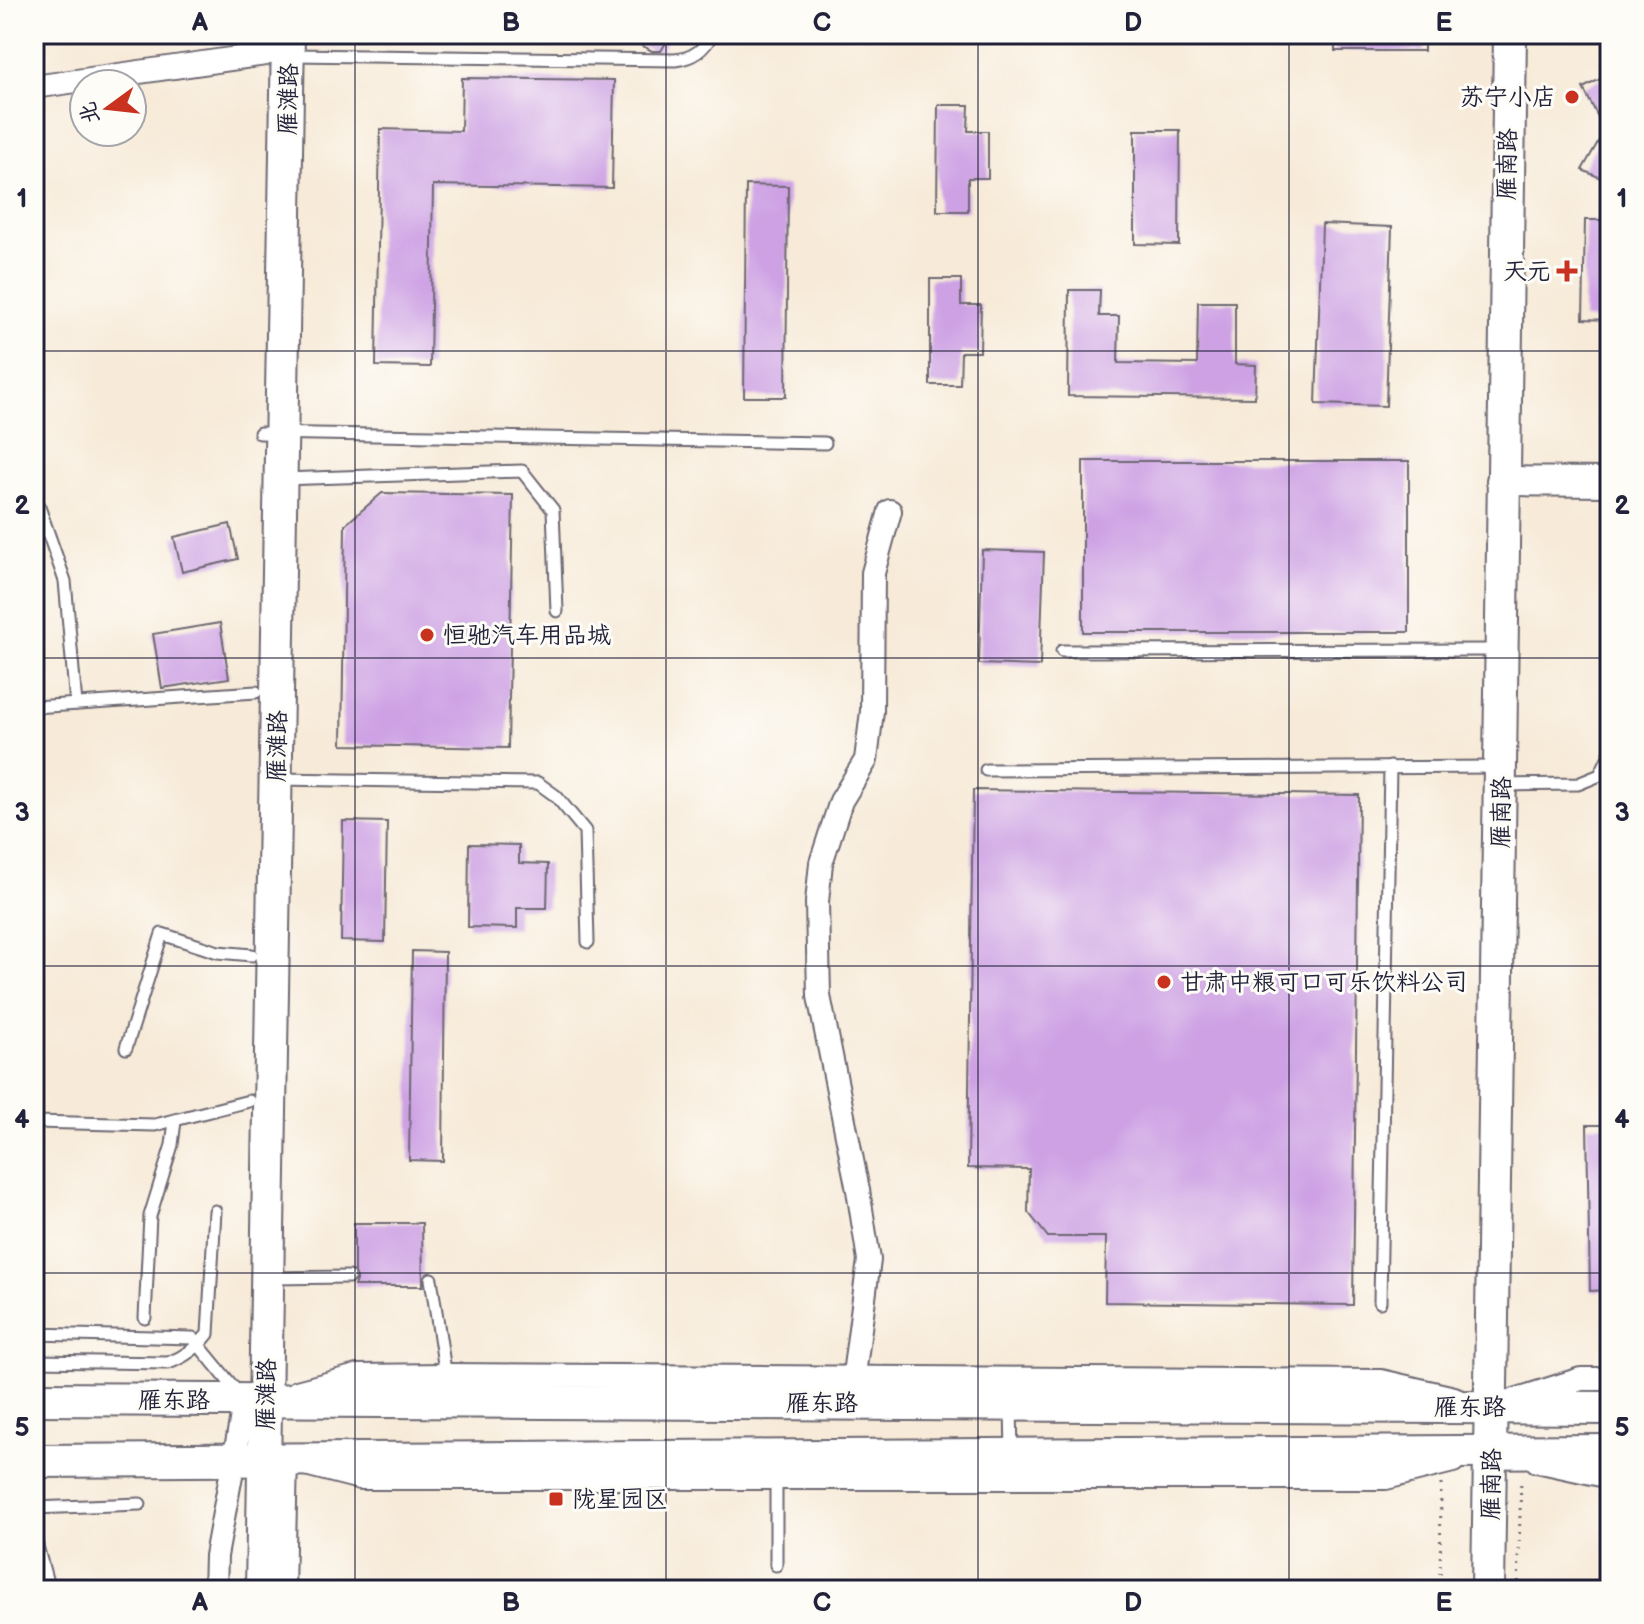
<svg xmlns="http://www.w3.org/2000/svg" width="1644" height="1624" font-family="'Balsamiq Sans','LXGW WenKai TC',sans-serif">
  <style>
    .building { fill: #cda1e4 }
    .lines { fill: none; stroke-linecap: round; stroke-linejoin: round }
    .service-casing { stroke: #6d6872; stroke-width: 15 }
    .minor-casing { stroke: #6d6872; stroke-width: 26 }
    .tertiary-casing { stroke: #6d6872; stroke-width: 32 }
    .secondary-casing { stroke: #6d6872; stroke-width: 36 }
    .path { stroke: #6d6872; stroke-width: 3; stroke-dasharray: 2 6; stroke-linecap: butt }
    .service { stroke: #fff; stroke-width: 11 }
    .minor { stroke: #fff; stroke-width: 22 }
    .tertiary { stroke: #fff; stroke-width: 28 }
    .secondary { stroke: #fff; stroke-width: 32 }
    .grid { fill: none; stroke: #22223b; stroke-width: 2; stroke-opacity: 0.55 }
    .poi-dot { fill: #c8321e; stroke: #fdfcf7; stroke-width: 3 }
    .labels { text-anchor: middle; stroke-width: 6; stroke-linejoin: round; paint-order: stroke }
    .poi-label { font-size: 24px; fill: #22223b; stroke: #fdfcf7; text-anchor: start }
    .street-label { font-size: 24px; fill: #22223b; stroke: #fdfcf7 }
    .neatline { fill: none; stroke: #22223b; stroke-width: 3 }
    .grid-label { font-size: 26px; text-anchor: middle; font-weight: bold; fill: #22223b }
  </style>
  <rect width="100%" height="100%" fill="#fdfcf7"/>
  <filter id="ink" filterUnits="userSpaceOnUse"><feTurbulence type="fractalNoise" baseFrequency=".0125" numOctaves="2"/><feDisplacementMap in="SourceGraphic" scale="16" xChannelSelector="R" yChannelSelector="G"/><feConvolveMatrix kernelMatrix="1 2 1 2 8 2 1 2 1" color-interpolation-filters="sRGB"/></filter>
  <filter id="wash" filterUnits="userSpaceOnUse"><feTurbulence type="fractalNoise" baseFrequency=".006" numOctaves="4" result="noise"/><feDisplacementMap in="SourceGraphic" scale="32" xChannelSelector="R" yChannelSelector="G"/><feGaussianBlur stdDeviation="1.8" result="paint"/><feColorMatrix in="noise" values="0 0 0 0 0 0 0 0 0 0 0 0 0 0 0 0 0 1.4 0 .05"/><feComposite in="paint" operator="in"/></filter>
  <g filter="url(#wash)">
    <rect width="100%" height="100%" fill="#f7ead8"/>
    <g id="blocks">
      <g class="building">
        <polygon points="621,34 671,34 661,51 652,51"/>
        <rect x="1335" y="34" width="89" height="17"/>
        <polygon points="462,78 614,80 612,188 433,185 430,367 376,366 380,129 461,131"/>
        <polygon points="1602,78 1610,93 1610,159 1601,178 1582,170 1605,130 1583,88"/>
        <polygon points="938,105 969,105 968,131 988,131 988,178 968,178 968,211 937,211"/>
        <polygon points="1135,130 1180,130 1179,245 1135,244"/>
        <polygon points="746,185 788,186 786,397 744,397"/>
        <polygon points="1585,220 1610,220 1608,320 1583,319"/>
        <polygon points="1322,224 1392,227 1386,406 1316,404"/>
        <polygon points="930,279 961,279 961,305 981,305 980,352 961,352 960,385 930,385"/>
        <polygon points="1069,290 1100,290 1099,316 1119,316 1118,363 1197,364 1198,302 1235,302 1235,364 1256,365 1255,398 1068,396"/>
        <rect x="1083" y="461" width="326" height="171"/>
        <polygon points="382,493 513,495 508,748 342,745 345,525"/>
        <polygon points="230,524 238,559 182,572 174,537"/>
        <polygon points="982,550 1044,552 1040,666 979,664"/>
        <polygon points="220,623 229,678 162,688 153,634"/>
        <polygon points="973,790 1359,795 1353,1305 1105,1302 1106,1237 1048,1237 1028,1212 1029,1169 968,1168"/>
        <polygon points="343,821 387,822 385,942 341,941"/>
        <polygon points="469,844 519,845 519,863 548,864 547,908 517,908 517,928 468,927"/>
        <polygon points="412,951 445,952 443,1161 409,1160"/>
        <polygon points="1587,1125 1610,1125 1610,1290 1590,1291"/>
        <polygon points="354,1223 422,1223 423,1286 354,1286 357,1278 354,1270"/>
      </g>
    </g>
  </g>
  <g filter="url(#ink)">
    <use href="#blocks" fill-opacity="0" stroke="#6d6872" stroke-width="2"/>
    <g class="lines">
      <g class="service-casing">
        <g id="service">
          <path d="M291,55L675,60C693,58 704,50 712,34"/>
          <polyline points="260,433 825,443"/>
          <polyline points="282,479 522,471 553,510 557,611"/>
          <polyline points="34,507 39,507 65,581 76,704"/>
          <polyline points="1062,651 1498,650"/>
          <polyline points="34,707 256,692"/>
          <polyline points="986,770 1497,767"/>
          <polyline points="277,779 538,783 556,796 585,831 588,942"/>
          <polyline points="1501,785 1578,784 1600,775 1610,754"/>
          <polyline points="126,1048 162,934 218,952 252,955"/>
          <polyline points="34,1122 155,1125 249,1101"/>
          <polyline points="270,1278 349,1277"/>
          <polyline points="431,1279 446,1377"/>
          <polyline points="1380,1302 1390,767"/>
          <polyline points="145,1318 150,1216 172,1145 175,1121"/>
          <polyline points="34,1334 193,1338 239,1394"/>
          <path d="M34,1361L168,1363C185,1357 197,1348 208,1334L215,1211"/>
          <polyline points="1011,1407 1012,1454"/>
          <polyline points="776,1476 776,1565"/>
          <polyline points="34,1508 140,1504"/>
          <polyline points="34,1521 37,1546 49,1590"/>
        </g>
      </g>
      <g class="minor-casing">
        <g id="minor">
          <polyline points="34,87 266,54"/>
          <polyline points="852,1390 869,1260 858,1190 819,996 817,902 821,863 841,801 866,760 872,711 873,573 890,511"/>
          <polyline points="297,1392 357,1376 446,1375 1381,1381 1454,1398"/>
          <polyline points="1515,1400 1581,1379 1610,1379"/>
          <polyline points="1537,1461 1610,1477"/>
          <polyline points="215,1590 216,1556 245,1400"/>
          <polyline points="283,1590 286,1459 360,1478 1386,1478 1453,1461"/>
        </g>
      </g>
      <g class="tertiary-casing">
        <polyline id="tertiary" points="1501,481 1610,482"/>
      </g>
      <g class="secondary-casing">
        <g id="secondary">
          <polyline points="34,1399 1610,1408"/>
          <polyline points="34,1461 1610,1451"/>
          <polyline points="262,1590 288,34"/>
          <path d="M1488,1590C1499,1071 1500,553 1510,34"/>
        </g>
      </g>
      <g class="path">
        <polyline points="1440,1590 1441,1483"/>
        <polyline points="1518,1590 1521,1478"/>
      </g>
      <use href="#service" class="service"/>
      <use href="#minor" class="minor"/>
      <use href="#tertiary" class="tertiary"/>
      <use href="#secondary" class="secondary"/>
    </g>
  </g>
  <path class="grid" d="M355,34V1590M666,34V1590M978,34V1590M1289,34V1590M34,351H1610M34,658H1610M34,966H1610M34,1273H1610"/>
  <g class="poi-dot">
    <circle cx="1572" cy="97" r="8"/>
    <path d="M1563 259h8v8h8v8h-8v8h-8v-8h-8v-8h8z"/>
    <circle cx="427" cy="635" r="8"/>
    <circle cx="1164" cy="982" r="8"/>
    <rect x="548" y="1491" width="16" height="16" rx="4"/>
  </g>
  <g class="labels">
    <g class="poi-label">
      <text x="1556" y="105" text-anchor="end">苏宁小店</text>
      <text x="1551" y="279" text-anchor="end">天元</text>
      <text x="443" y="643">恒驰汽车用品城</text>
      <text x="1180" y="990">甘肃中粮可口可乐饮料公司</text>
      <text x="572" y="1507">陇星园区</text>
    </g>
    <g class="street-label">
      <text transform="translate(288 99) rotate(-89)" y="8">雁滩路</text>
      <text transform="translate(1507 164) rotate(-89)" y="8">雁南路</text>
      <text transform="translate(277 746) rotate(-89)" y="8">雁滩路</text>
      <text transform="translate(1501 812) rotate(-89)" y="8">雁南路</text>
      <text transform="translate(266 1394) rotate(-89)" y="8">雁滩路</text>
      <text x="174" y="1408">雁东路</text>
      <text x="822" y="1411">雁东路</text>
      <text x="1470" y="1415">雁东路</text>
      <text transform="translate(1491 1484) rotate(-89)" y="8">雁南路</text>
    </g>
  </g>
  <rect width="1644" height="1624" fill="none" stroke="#fdfcf7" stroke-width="88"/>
  <g transform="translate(108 108) rotate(255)"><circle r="38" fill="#fdfcf7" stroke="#a5a5ac" stroke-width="2"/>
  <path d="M0-6L14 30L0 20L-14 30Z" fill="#c8321e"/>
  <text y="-12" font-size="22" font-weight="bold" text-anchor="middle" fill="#22223b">北</text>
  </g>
  <rect x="44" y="44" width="1556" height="1536" class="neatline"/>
  <g class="grid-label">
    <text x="200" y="31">A</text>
    <text x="511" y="31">B</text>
    <text x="822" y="31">C</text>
    <text x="1133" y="31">D</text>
    <text x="1444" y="31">E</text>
    <text x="22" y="207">1</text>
    <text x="1622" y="207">1</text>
    <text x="22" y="514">2</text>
    <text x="1622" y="514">2</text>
    <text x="22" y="821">3</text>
    <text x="1622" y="821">3</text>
    <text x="22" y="1128">4</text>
    <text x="1622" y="1128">4</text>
    <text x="22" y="1436">5</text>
    <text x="1622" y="1436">5</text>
    <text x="200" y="1611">A</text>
    <text x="511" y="1611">B</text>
    <text x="822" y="1611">C</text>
    <text x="1133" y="1611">D</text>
    <text x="1444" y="1611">E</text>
  </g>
</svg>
